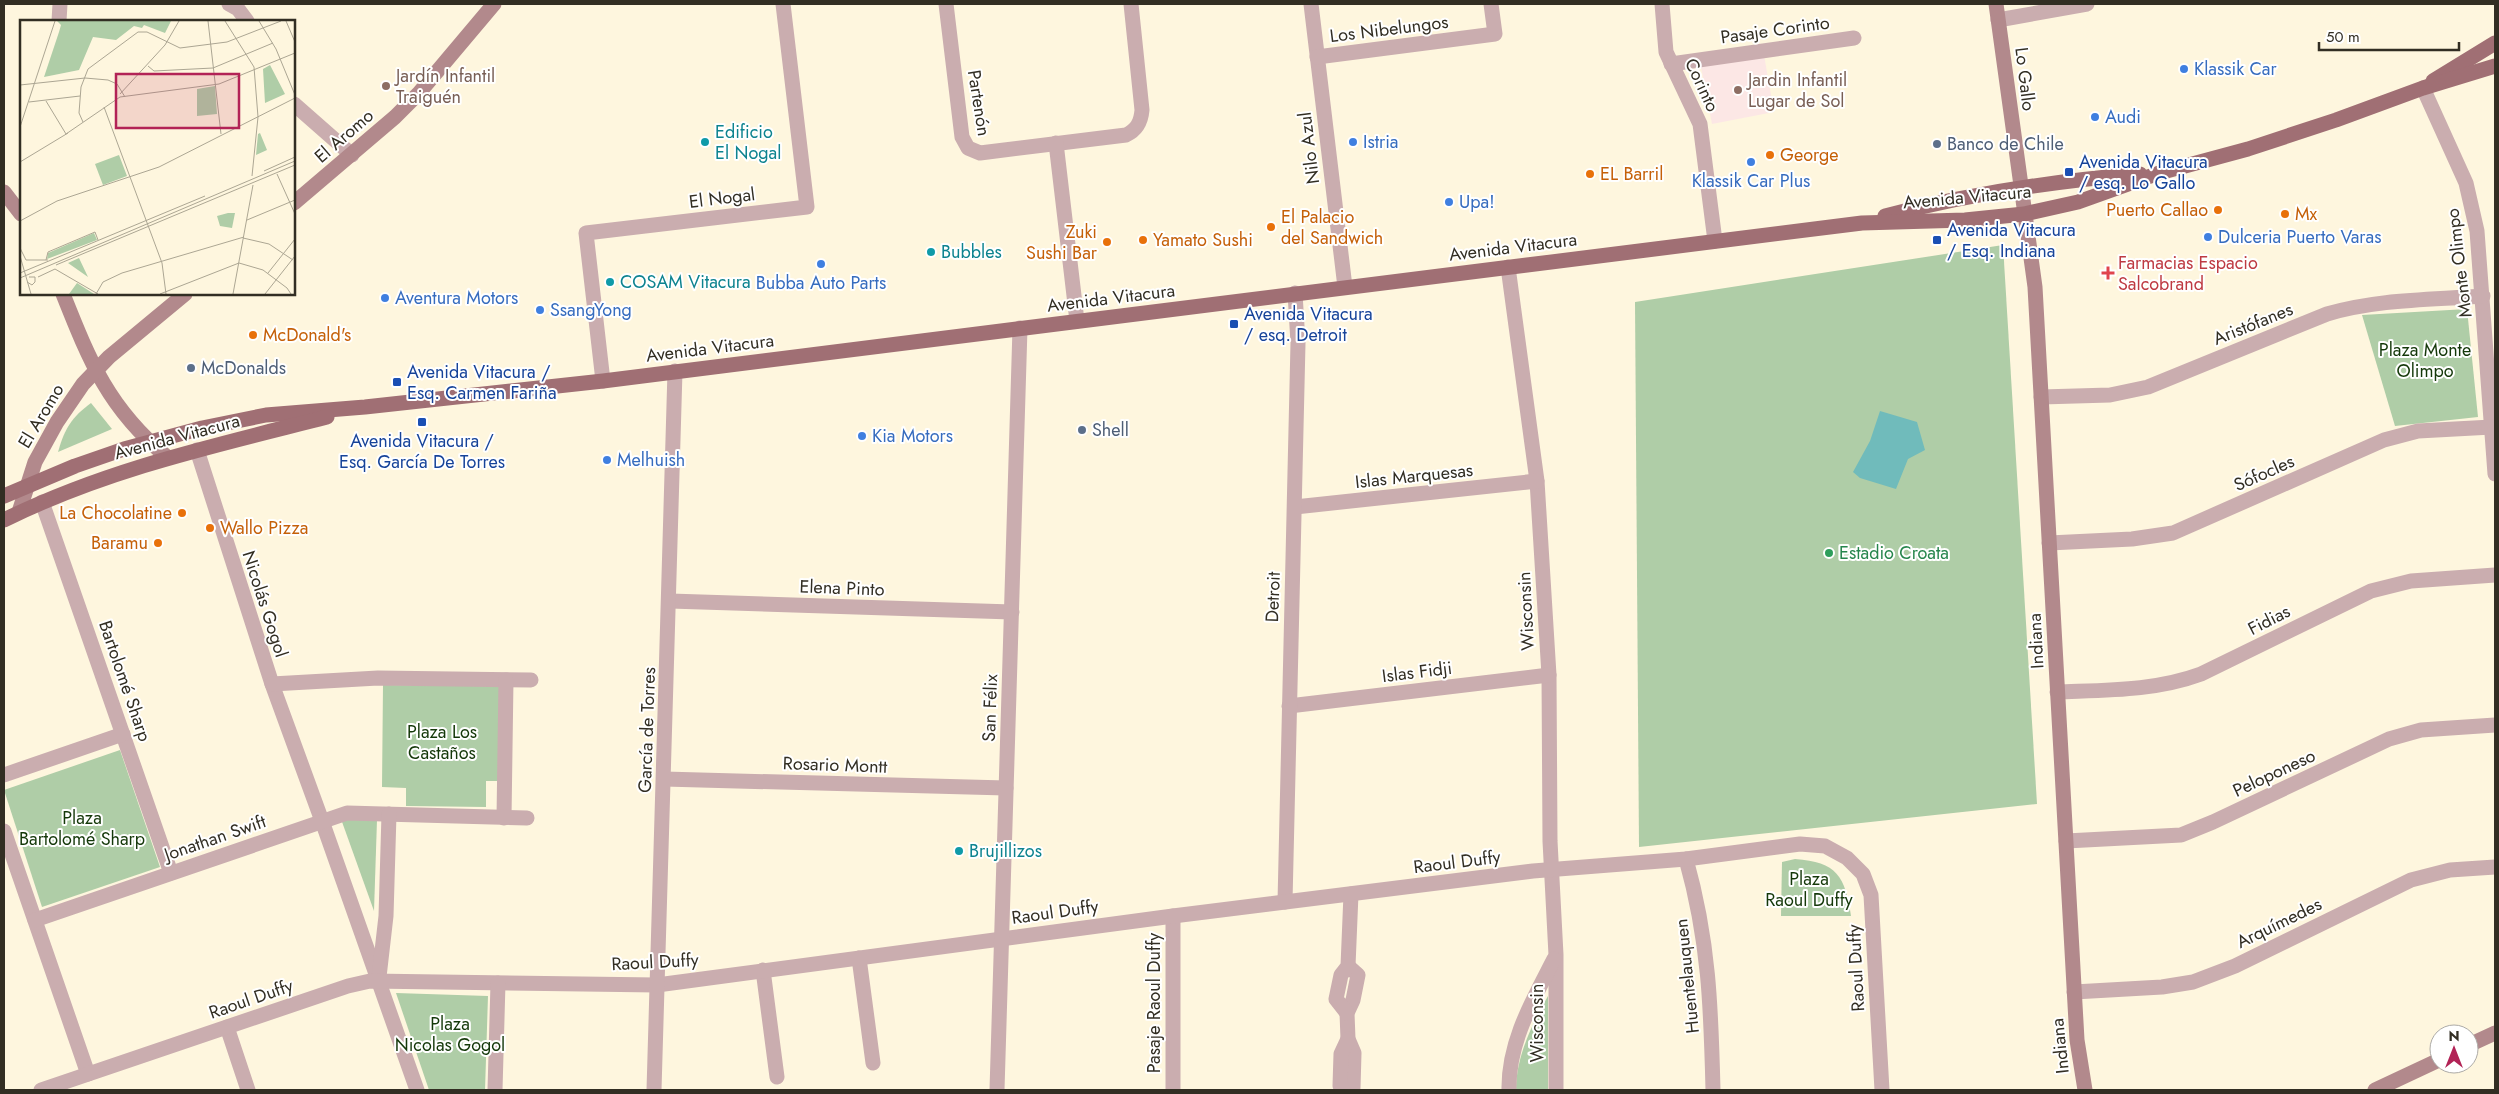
<svg xmlns="http://www.w3.org/2000/svg" width="2499" height="1094" font-family="Jost,sans-serif">
  <style>
    .education { fill: #fce7e5 }
    .green { fill: #afcda7 }
    .water { fill: #70bbbb }
    .lines { fill: none; stroke-linecap: round; stroke-linejoin: round }
    .street { stroke: #caadaf; stroke-width: 15 }
    .secondary { stroke: #b2898c; stroke-width: 15 }
    .primary { stroke: #a06f74; stroke-width: 15 }
    .shop-dot { fill: #3f7fe0; stroke: #fff; stroke-width: 2 }
    .education-dot { fill: #8d6e63; stroke: #fff; stroke-width: 2 }
    .culture-dot { fill: #0f9aa8; stroke: #fff; stroke-width: 2 }
    .service-dot { fill: #5c6f8a; stroke: #fff; stroke-width: 2 }
    .food-dot { fill: #e8710a; stroke: #fff; stroke-width: 2 }
    .transit-dot { fill: #1a4fb4; stroke: #fff; stroke-width: 2 }
    .health-dot { fill: #e0444e; stroke: #fff; stroke-width: 2 }
    .leisure-dot { fill: #2e9e5b; stroke: #fff; stroke-width: 2 }
    .labels { text-anchor: middle; stroke-width: 4; stroke-linejoin: round; paint-order: stroke }
    .street-label { font-size: 18px; fill: #322e23; stroke: #fff }
    .shop-label { font-size: 18px; fill: #366cbe; stroke: #fff; text-anchor: start }
    .education-label { font-size: 18px; fill: #785e54; stroke: #fff; text-anchor: start }
    .culture-label { font-size: 18px; fill: #0d838f; stroke: #fff; text-anchor: start }
    .service-label { font-size: 18px; fill: #4e5e75; stroke: #fff; text-anchor: start }
    .food-label { font-size: 18px; fill: #c56008; stroke: #fff; text-anchor: start }
    .transit-label { font-size: 18px; fill: #164399; stroke: #fff; text-anchor: start }
    .health-label { font-size: 18px; fill: #be3a42; stroke: #fff; text-anchor: start }
    .park-label { font-size: 18px; fill: #143809; stroke: #fff }
    .leisure-label { font-size: 18px; fill: #27864d; stroke: #fff; text-anchor: start }
    .inset-road { fill: none; stroke: #aca693; stroke-width: 1 }
    .view { fill: #b22356; fill-opacity: 0.15; stroke: #b22356; stroke-width: 2.5 }
    .inset-edge { fill: none; stroke: #322e23; stroke-width: 2.5 }
  </style>
  <rect width="100%" height="100%" fill="#fef6de"/>
  <polygon class="education" points="1764,55 1774,112 1712,124 1701,67"/>
  <g class="green">
    <polygon points="2003,245 2037,804 1639,847 1635,302"/>
    <polygon points="2467,309 2478,417 2395,426 2362,315"/>
    <path d="M91,403L112,429L58,452C65,428 71,418 91,403Z"/>
    <polygon points="383,685 501,686 500,781 486,781 486,807 406,806 406,788 382,787"/>
    <polygon points="120,750 160,867 42,907 4,790"/>
    <polygon points="341,819 377,820 374,911"/>
    <path d="M1795,859C1837,862 1845,876 1851,916H1781L1782,862Z"/>
    <polygon points="396,993 488,996 485,1090 429,1090"/>
    <path d="M1548,996V1090H1516C1516,1057 1532,1024 1548,996Z"/>
  </g>
  <polygon class="water" points="1880,411 1917,422 1925,450 1908,459 1896,489 1860,478 1853,472 1870,441"/>
  <g class="lines">
    <g class="street">
      <polyline points="229,4 238,9 247,21"/>
      <path d="M946,4L962,137L968,148L980,153L1126,135C1137,130 1141,122 1142,110L1131,4"/>
      <polyline points="1311,4 1345,287"/>
      <polyline points="1662,4 1666,52 1700,124 1715,241"/>
      <polyline points="1998,20 2087,4"/>
      <polyline points="59,21 60,4"/>
      <polyline points="1317,57 1495,34 1491,4"/>
      <polyline points="1671,64 1854,38"/>
      <polyline points="2423,88 2466,183 2477,231 2495,474"/>
      <polyline points="294,104 352,155"/>
      <polyline points="1056,143 1077,321"/>
      <polyline points="1508,267 1537,481 1549,675 1550,841 1556,955 1556,1090"/>
      <polyline points="603,381 586,233 807,207 783,4"/>
      <path d="M2041,397L2110,395L2148,387L2327,314C2378,299 2430,300 2483,296"/>
      <polyline points="197,450 272,684 322,821 417,1090"/>
      <polyline points="42,502 171,873"/>
      <polyline points="1295,507 1537,481"/>
      <polyline points="2049,543 2132,539 2173,533 2384,440 2418,431 2492,427"/>
      <polyline points="670,601 1012,612"/>
      <polyline points="272,684 378,678 531,680"/>
      <path d="M2057,692C2106,690 2155,691 2201,674L2371,591L2411,581L2495,575"/>
      <polyline points="1289,706 1549,675"/>
      <polyline points="4,775 123,734"/>
      <polyline points="664,779 1006,788"/>
      <polyline points="504,818 506,680"/>
      <polyline points="4,831 88,1074"/>
      <polyline points="2066,841 2181,835 2213,822 2389,739 2421,730 2495,725"/>
      <path d="M1686,859C1709,941 1711,1007 1713,1090"/>
      <polyline points="1285,902 1298,343 1295,293"/>
      <polyline points="1173,916 1173,1090"/>
      <polyline points="35,920 347,813 527,818"/>
      <polyline points="859,958 873,1063"/>
      <polyline points="1348,966 1358,975 1353,1000 1347,1013 1348,1039 1354,1053 1353,1088 1351,1090"/>
      <polyline points="763,970 777,1077"/>
      <polyline points="379,977 386,916 389,814"/>
      <polyline points="2074,992 2162,987 2193,982 2235,966 2411,880 2450,870 2495,867"/>
      <polyline points="1347,1013 1336,999 1341,975 1348,966 1351,894"/>
      <polyline points="227,1027 248,1090"/>
      <polyline points="41,1090 348,986 370,981 657,985 1173,916 1533,871 1686,859 1800,844 1825,846 1847,858 1863,874 1871,895 1882,1090"/>
      <polyline points="495,1090 498,983"/>
      <polyline points="654,1090 675,371"/>
      <polyline points="997,1090 1020,328"/>
      <polyline points="1343,1090 1340,1086 1341,1054 1348,1039"/>
      <path d="M1509,1090C1508,1042 1533,1000 1554,959"/>
    </g>
    <g class="secondary">
      <polyline points="1996,4 2035,287 2077,1040 2085,1090"/>
      <polyline points="4,192 21,214"/>
      <polyline points="294,203 395,117 419,93 494,4"/>
      <path d="M63,294C90,362 109,409 167,457"/>
      <polyline points="19,512 35,462 57,422 83,384 109,357 185,294"/>
      <polyline points="2469,1045 2495,1033"/>
      <polyline points="2375,1090 2439,1060"/>
    </g>
    <g class="primary">
      <polyline points="2433,81 2495,43"/>
      <path d="M1885,216C1968,194 2054,181 2140,174"/>
      <polyline points="4,496 75,466 124,449 202,428 266,415 365,407 603,381 1862,223 1965,220 2024,214 2078,202 2159,173 2248,149 2336,120 2423,88 2495,66"/>
      <path d="M4,520C107,469 217,445 327,417"/>
    </g>
  </g>
  <g class="shop-dot">
    <circle cx="2184" cy="69" r="5"/>
    <circle cx="2095" cy="117" r="5"/>
    <circle cx="1353" cy="142" r="5"/>
    <circle cx="1751" cy="162" r="5"/>
    <circle cx="1449" cy="202" r="5"/>
    <circle cx="2208" cy="237" r="5"/>
    <circle cx="821" cy="264" r="5"/>
    <circle cx="385" cy="298" r="5"/>
    <circle cx="540" cy="310" r="5"/>
    <circle cx="862" cy="436" r="5"/>
    <circle cx="607" cy="460" r="5"/>
  </g>
  <g class="education-dot">
    <circle cx="386" cy="86" r="5"/>
    <circle cx="1738" cy="90" r="5"/>
  </g>
  <g class="culture-dot">
    <circle cx="705" cy="142" r="5"/>
    <circle cx="931" cy="252" r="5"/>
    <circle cx="610" cy="282" r="5"/>
    <circle cx="959" cy="851" r="5"/>
  </g>
  <g class="service-dot">
    <circle cx="1937" cy="144" r="5"/>
    <circle cx="191" cy="368" r="5"/>
    <circle cx="1082" cy="430" r="5"/>
  </g>
  <g class="food-dot">
    <circle cx="1770" cy="155" r="5"/>
    <circle cx="1590" cy="174" r="5"/>
    <circle cx="2218" cy="210" r="5"/>
    <circle cx="2285" cy="214" r="5"/>
    <circle cx="1271" cy="227" r="5"/>
    <circle cx="1143" cy="240" r="5"/>
    <circle cx="1107" cy="242" r="5"/>
    <circle cx="253" cy="335" r="5"/>
    <circle cx="182" cy="513" r="5"/>
    <circle cx="210" cy="528" r="5"/>
    <circle cx="158" cy="543" r="5"/>
  </g>
  <g class="transit-dot">
    <rect x="2064" y="167" width="10" height="10" rx="2.5"/>
    <rect x="1932" y="235" width="10" height="10" rx="2.5"/>
    <rect x="1229" y="319" width="10" height="10" rx="2.5"/>
    <rect x="392" y="377" width="10" height="10" rx="2.5"/>
    <rect x="417" y="417" width="10" height="10" rx="2.5"/>
  </g>
  <path class="health-dot" d="M2105.5 265.5h5v5h5v5h-5v5h-5v-5h-5v-5h5z"/>
  <circle class="leisure-dot" cx="1829" cy="553" r="5"/>
  <g class="labels">
    <g class="street-label">
      <text transform="translate(1389 29) rotate(-7)" y="6">Los Nibelungos</text>
      <text transform="translate(1775 30) rotate(-8)" y="6">Pasaje Corinto</text>
      <text transform="translate(2025 79) rotate(83)" y="6">Lo Gallo</text>
      <text transform="translate(1702 85) rotate(65)" y="6">Corinto</text>
      <text transform="translate(979 103) rotate(81)" y="6">Partenón</text>
      <text transform="translate(344 136) rotate(-41)" y="6">El Aromo</text>
      <text transform="translate(1309 148) rotate(-97)" y="6">Nilo Azul</text>
      <text transform="translate(1967 197) rotate(-5)" y="6">Avenida Vitacura</text>
      <text transform="translate(722 198) rotate(-7)" y="6">El Nogal</text>
      <text transform="translate(1513 247) rotate(-7)" y="6">Avenida Vitacura</text>
      <text transform="translate(2459 263) rotate(-97)" y="6">Monte Olimpo</text>
      <text transform="translate(1111 298) rotate(-7)" y="6">Avenida Vitacura</text>
      <text transform="translate(2253 324) rotate(-22)" y="6">Aristófanes</text>
      <text transform="translate(710 348) rotate(-7)" y="6">Avenida Vitacura</text>
      <text transform="translate(41 416) rotate(-59)" y="6">El Aromo</text>
      <text transform="translate(177 437) rotate(-15)" y="6">Avenida Vitacura</text>
      <text transform="translate(2264 473) rotate(-24)" y="6">Sófocles</text>
      <text transform="translate(1414 476) rotate(-6)" y="6">Islas Marquesas</text>
      <text transform="translate(842 588) rotate(2)" y="6">Elena Pinto</text>
      <text transform="translate(1273 597) rotate(-88)" y="6">Detroit</text>
      <text transform="translate(265 604) rotate(72)" y="6">Nicolás Gogol</text>
      <text transform="translate(1526 611) rotate(-93)" y="6">Wisconsin</text>
      <text transform="translate(2269 620) rotate(-27)" y="6">Fidias</text>
      <text transform="translate(2036 641) rotate(-93)" y="6">Indiana</text>
      <text transform="translate(1417 672) rotate(-7)" y="6">Islas Fidji</text>
      <text transform="translate(125 681) rotate(71)" y="6">Bartolomé Sharp</text>
      <text transform="translate(990 708) rotate(-88)" y="6">San Félix</text>
      <text transform="translate(647 730) rotate(-88)" y="6">García de Torres</text>
      <text transform="translate(835 765) rotate(2)" y="6">Rosario Montt</text>
      <text transform="translate(2274 773) rotate(-25)" y="6">Peloponeso</text>
      <text transform="translate(215 838) rotate(-19)" y="6">Jonathan Swift</text>
      <text transform="translate(1457 862) rotate(-7)" y="6">Raoul Duffy</text>
      <text transform="translate(1055 912) rotate(-8)" y="6">Raoul Duffy</text>
      <text transform="translate(2279 923) rotate(-26)" y="6">Arquímedes</text>
      <text transform="translate(655 962) rotate(-3)" y="6">Raoul Duffy</text>
      <text transform="translate(1856 968) rotate(-93)" y="6">Raoul Duffy</text>
      <text transform="translate(1687 976) rotate(-96)" y="6">Huentelauquen</text>
      <text transform="translate(251 999) rotate(-19)" y="6">Raoul Duffy</text>
      <text transform="translate(1154 1003) rotate(-90)" y="6">Pasaje Raoul Duffy</text>
      <text transform="translate(1537 1023) rotate(-90)" y="6">Wisconsin</text>
      <text transform="translate(2060 1046) rotate(-96)" y="6">Indiana</text>
    </g>
    <g class="shop-label">
      <text x="2194" y="75">Klassik Car</text>
      <text x="2105" y="123">Audi</text>
      <text x="1363" y="148">Istria</text>
      <text x="1751" y="187" text-anchor="middle">Klassik Car Plus</text>
      <text x="1459" y="208">Upa!</text>
      <text x="2218" y="243">Dulceria Puerto Varas</text>
      <text x="821" y="289" text-anchor="middle">Bubba Auto Parts</text>
      <text x="395" y="304">Aventura Motors</text>
      <text x="550" y="316">SsangYong</text>
      <text x="872" y="442">Kia Motors</text>
      <text x="617" y="466">Melhuish</text>
    </g>
    <g class="education-label">
      <text x="396" y="82">Jardín Infantil<tspan x="396" dy="21">Traiguén</tspan></text>
      <text x="1748" y="86">Jardin Infantil<tspan x="1748" dy="21">Lugar de Sol</tspan></text>
    </g>
    <g class="culture-label">
      <text x="715" y="138">Edificio<tspan x="715" dy="21">El Nogal</tspan></text>
      <text x="941" y="258">Bubbles</text>
      <text x="620" y="288">COSAM Vitacura</text>
      <text x="969" y="857">Brujillizos</text>
    </g>
    <g class="service-label">
      <text x="1947" y="150">Banco de Chile</text>
      <text x="201" y="374">McDonalds</text>
      <text x="1092" y="436">Shell</text>
    </g>
    <g class="food-label">
      <text x="1780" y="161">George</text>
      <text x="1600" y="180">EL Barril</text>
      <text x="2208" y="216" text-anchor="end">Puerto Callao</text>
      <text x="2295" y="220">Mx</text>
      <text x="1281" y="223">El Palacio<tspan x="1281" dy="21">del Sandwich</tspan></text>
      <text x="1097" y="238" text-anchor="end">Zuki<tspan x="1097" dy="21">Sushi Bar</tspan></text>
      <text x="1153" y="246">Yamato Sushi</text>
      <text x="263" y="341">McDonald's</text>
      <text x="172" y="519" text-anchor="end">La Chocolatine</text>
      <text x="220" y="534">Wallo Pizza</text>
      <text x="148" y="549" text-anchor="end">Baramu</text>
    </g>
    <g class="transit-label">
      <text x="2079" y="168">Avenida Vitacura<tspan x="2079" dy="21">/ esq. Lo Gallo</tspan></text>
      <text x="1947" y="236">Avenida Vitacura<tspan x="1947" dy="21">/ Esq. Indiana</tspan></text>
      <text x="1244" y="320">Avenida Vitacura<tspan x="1244" dy="21">/ esq. Detroit</tspan></text>
      <text x="407" y="378">Avenida Vitacura /<tspan x="407" dy="21">Esq. Carmen Fariña</tspan></text>
      <text x="422" y="447" text-anchor="middle">Avenida Vitacura /<tspan x="422" dy="21">Esq. García De Torres</tspan></text>
    </g>
    <g class="health-label">
      <text x="2118" y="269">Farmacias Espacio<tspan x="2118" dy="21">Salcobrand</tspan></text>
    </g>
    <g class="park-label">
      <text x="2425" y="356">Plaza Monte<tspan x="2425" dy="21">Olimpo</tspan></text>
      <text x="442" y="738">Plaza Los<tspan x="442" dy="21">Castaños</tspan></text>
      <text x="82" y="824">Plaza<tspan x="82" dy="21">Bartolomé Sharp</tspan></text>
      <text x="1809" y="885">Plaza<tspan x="1809" dy="21">Raoul Duffy</tspan></text>
      <text x="450" y="1030">Plaza<tspan x="450" dy="21">Nicolas Gogol</tspan></text>
    </g>
    <g class="leisure-label">
      <text x="1839" y="559">Estadio Croata</text>
    </g>
  </g>
  <g transform="translate(20 20)">
    <rect width="275" height="275" fill="#fef6de"/>
    <path d="M37,1H151L145,13L124,5L122,8L114,6L96,20L73,17L59,50L24,57L39,12L41,5ZM250,45L265,74L245,83L243,49ZM195,66L197,94L177,96V69ZM240,113L247,130L236,135L238,114ZM99,135L107,156L83,165L75,144ZM208,193H215L212,208L200,206L197,196ZM74,213L77,220L27,239L28,233ZM59,238L68,257L48,243ZM57,263L74,274H49Z" fill="#afcda7"/>
    <path class="inset-road" d="M188,1L201,114M205,1L234,47L238,97L232,156M239,1L256,29L275,75M266,1L275,22M128,46L134,51L193,48L253,23M0,65L65,58L88,60L97,64L105,77M100,74L145,25L159,1M26,81L46,114M9,82L60,76M84,87L142,243L146,274M63,102L59,93L61,67L68,49L118,12H127L160,28L207,22L261,1M0,107L35,1M46,114L100,77L199,64L275,33M0,142L48,113M244,151L275,137M257,154L275,194M227,200L275,180M0,201L37,181L139,147L275,78M223,218L249,224L273,240M0,228L6,240H28M0,236L11,274M26,240L28,232L75,212L78,220M36,245L275,145M0,253L185,176M248,253L275,219M18,257L35,249L78,274M0,258L275,141M7,262L12,265L15,262V257H9M76,274L83,262L102,253L224,217M140,274L219,243L243,250L267,268L271,274M213,274L233,165M245,274L275,236"/>
    <path class="view" d="M96,54H219V108H96Z"/>
    <rect width="275" height="275" class="inset-edge"/>
  </g>
  <rect width="2499" height="1094" fill="none" stroke="#322e23" stroke-width="10"/>
  <g transform="translate(2454 1049)"><circle r="24" fill="#ffffff" stroke="#adaba7"/>
  <path d="M0-4L9 19L0 12L-9 19Z" fill="#b22356"/>
  <text y="-8" font-size="14" font-weight="bold" text-anchor="middle" fill="#322e23">N</text>
  </g>
  <path d="M2319 42v8h140v-8" fill="none" stroke="#322e23" stroke-width="2.5"/>
  <text x="2326" y="42" font-size="15" fill="#322e23" stroke="#ffffff" stroke-width="4" paint-order="stroke">50 m</text>
</svg>
